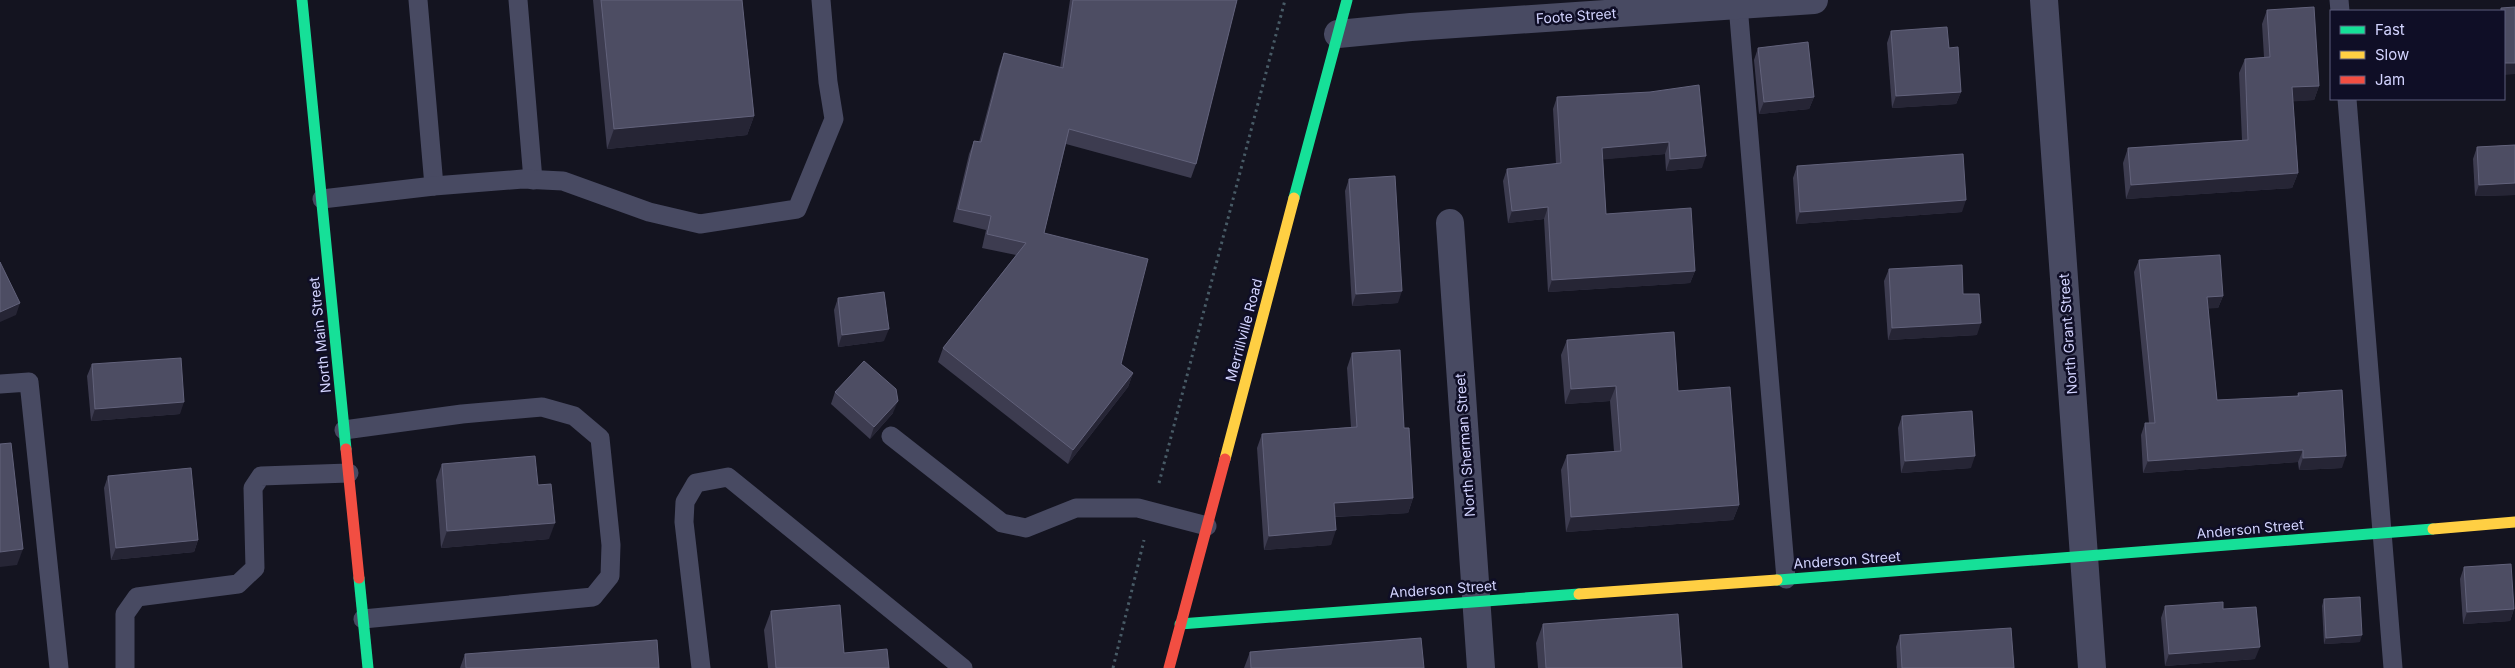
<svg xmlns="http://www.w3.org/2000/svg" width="2515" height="668" font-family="Inter,sans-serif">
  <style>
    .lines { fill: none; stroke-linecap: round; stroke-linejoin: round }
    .path { stroke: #485b66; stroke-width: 3; stroke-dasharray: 2.5 4; stroke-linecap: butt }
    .lane { stroke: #484a62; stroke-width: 19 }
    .street { stroke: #484a62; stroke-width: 28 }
    .fast { stroke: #16e098; stroke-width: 11 }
    .slow { stroke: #ffcf43; stroke-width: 11 }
    .jam { stroke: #f24e42; stroke-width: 11 }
    .wall { fill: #3d3c50 }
    .shaded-wall { fill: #262535 }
    .building { fill: #4d4d63; stroke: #62627b }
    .labels { text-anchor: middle; stroke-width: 5; stroke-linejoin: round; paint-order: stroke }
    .street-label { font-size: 14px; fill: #d3d4ff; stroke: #0f0e26 }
  </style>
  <rect width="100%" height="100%" fill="#141420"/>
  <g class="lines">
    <g class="path">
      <polyline points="1159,483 1285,0"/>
      <polyline points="1113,668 1144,540"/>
    </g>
    <g class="lane">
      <polyline points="418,0 434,186"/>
      <polyline points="518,0 533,180"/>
      <polyline points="2339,0 2340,11"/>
      <polyline points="1738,5 1786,579"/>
      <polyline points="2347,99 2393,668"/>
      <polyline points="322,199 434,186 523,179 563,181 649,212 700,224 797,209 834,119 828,82 821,0"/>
      <polyline points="0,384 29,382 59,668"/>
      <polyline points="344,430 462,414 542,407 574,416 600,438 611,545 610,576 593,597 363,619"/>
      <polyline points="891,436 1002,523 1026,528 1076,508 1138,508 1207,526"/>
      <polyline points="125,668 125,614 137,597 238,584 255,568 253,488 261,476 349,473"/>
      <polyline points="701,668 684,522 685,502 696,483 728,477 963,668"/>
    </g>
    <g class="street">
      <polyline points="2044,0 2092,668"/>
      <polyline points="1338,34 1411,27 1814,0"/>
      <polyline points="1450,223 1481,668"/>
    </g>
    <g class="fast">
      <polyline points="302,0 346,449"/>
      <polyline points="1294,198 1347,0"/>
      <polyline points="359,578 368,668"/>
      <polyline points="1777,580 2433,529"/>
      <polyline points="1180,624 1579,594"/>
    </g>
    <g class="slow">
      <polyline points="1225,459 1294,198"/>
      <polyline points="2433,529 2515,522"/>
      <polyline points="1579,594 1777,580"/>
    </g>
    <g class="jam">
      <polyline points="346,449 359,578"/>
      <polyline points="1169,668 1225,459"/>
    </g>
  </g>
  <g class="wall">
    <polygon points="593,0 742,0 754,116 747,135 607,149"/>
    <polygon points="1070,0 1237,0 1196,164 1191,178 1066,144 1044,233 1121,364 1133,373 1128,387 1068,464 938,362 943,348 1016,255 982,248 986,230 953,222 969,154 974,141 979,142 999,67 1004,53 1060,68"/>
    <polygon points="2267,10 2319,86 2314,100 2293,101 2298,173 2292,188 2126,199 2123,163 2128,148 2242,140 2239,73 2245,59 2264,57 2262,24"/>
    <polygon points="1891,31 1949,48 1961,92 1956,104 1892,108 1887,43"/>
    <polygon points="1758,48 1814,97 1809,109 1759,114 1754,60"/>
    <polygon points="1650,92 1702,168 1666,171 1665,154 1603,159 1606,214 1695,271 1690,283 1548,292 1544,219 1508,223 1503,181 1507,169 1556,164 1553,109 1557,97"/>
    <polygon points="2515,145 2515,195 2475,196 2473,159 2477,147"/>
    <polygon points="1797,166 1962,212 1796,224 1793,178"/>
    <polygon points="1349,179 1398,303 1352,306 1345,191"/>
    <polygon points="2139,260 2223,296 2218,308 2208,308 2217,400 2297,396 2298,393 2342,468 2299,470 2298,462 2143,473 2141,435 2145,423 2149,423 2134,272"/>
    <polygon points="1889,269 1963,294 1977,335 1888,340 1884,281"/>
    <polygon points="838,298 884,341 838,347 834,310"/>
    <polygon points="1567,340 1678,391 1739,505 1733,520 1566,532 1561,470 1567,455 1614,451 1610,401 1565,404 1561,355"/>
    <polygon points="1352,353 1404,428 1413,498 1408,513 1335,517 1331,545 1264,550 1257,448 1262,434 1351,427 1347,368"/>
    <polygon points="92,364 180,414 91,421 87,376"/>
    <polygon points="835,392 893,413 870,439 831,404"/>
    <polygon points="1902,416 1971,468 1901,473 1898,428"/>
    <polygon points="442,464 538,485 549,539 441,548 436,480"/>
    <polygon points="108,476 198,540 194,552 111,560 104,488"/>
    <polygon points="2464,567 2514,609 2510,621 2463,624 2460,579"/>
    <polygon points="2324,599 2360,642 2324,644 2322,606"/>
    <polygon points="2165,606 2255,659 2165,666 2161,618"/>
    <polygon points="771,611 844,653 889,668 768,668 764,630"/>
    <polygon points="1543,624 1682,668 1538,668 1536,643"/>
    <polygon points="1900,635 2014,668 1897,668 1896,647"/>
    <polygon points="1250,652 1424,668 1244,668"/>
    <polygon points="465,654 659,668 460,668"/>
  </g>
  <g class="shaded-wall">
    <polygon points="2504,63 2515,63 2515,74 2504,75"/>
    <polygon points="2319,86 2314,100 2286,102 2292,87"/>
    <polygon points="1961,92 1956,104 1892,108 1896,96"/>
    <polygon points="1814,97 1809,109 1759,114 1764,102"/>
    <polygon points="754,116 747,135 607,149 614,129"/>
    <polygon points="1669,142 1665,154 1598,160 1602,148"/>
    <polygon points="1706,156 1702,168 1666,171 1670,159"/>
    <polygon points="2298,173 2292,188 2126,199 2131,185"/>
    <polygon points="2515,183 2515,195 2475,196 2479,185"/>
    <polygon points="1966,200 1962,212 1796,224 1800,212"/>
    <polygon points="1548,207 1544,219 1508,223 1512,211"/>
    <polygon points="1695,271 1690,283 1548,292 1552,280"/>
    <polygon points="1402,291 1398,303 1352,306 1356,294"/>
    <polygon points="2223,296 2218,308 2203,309 2207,297"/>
    <polygon points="20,303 16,315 0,322 0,312"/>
    <polygon points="1981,323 1977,335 1888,340 1892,328"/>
    <polygon points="889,329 884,341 838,347 842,335"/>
    <polygon points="1133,373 1128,387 1068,464 1073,450"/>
    <polygon points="1616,386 1610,401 1565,404 1571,389"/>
    <polygon points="898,401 893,413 870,439 874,427"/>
    <polygon points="184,402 180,414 91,421 95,409"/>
    <polygon points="2303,450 2298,462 2143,473 2148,461"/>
    <polygon points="1975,456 1971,468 1901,473 1905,461"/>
    <polygon points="2346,456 2342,468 2299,470 2303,458"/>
    <polygon points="1413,498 1408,513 1328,517 1334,503"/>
    <polygon points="1739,505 1733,520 1566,532 1571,517"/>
    <polygon points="555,523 549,539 441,548 447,531"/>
    <polygon points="1336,530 1331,545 1264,550 1269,536"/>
    <polygon points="198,540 194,552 111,560 116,548"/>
    <polygon points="23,549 17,565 0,567 0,552"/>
    <polygon points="2514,609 2510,621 2463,624 2467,612"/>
    <polygon points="2362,635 2360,642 2324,644 2326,638"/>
    <polygon points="2260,647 2255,659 2165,666 2169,654"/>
  </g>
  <g class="building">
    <polygon points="601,0 742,0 754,116 614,129"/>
    <polygon points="1073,0 1237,0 1196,164 1069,129 1044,233 1148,259 1121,364 1133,373 1073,450 943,348 1026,243 987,234 991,216 958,209 974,141 981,142 1004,53 1063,68"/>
    <polygon points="2314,7 2319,86 2292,87 2298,173 2131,185 2128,148 2248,140 2245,59 2270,57 2267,10"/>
    <polygon points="2515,7 2515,63 2504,63 2504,11 2501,11 2501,8"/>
    <polygon points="1947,27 1949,48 1958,47 1961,92 1896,96 1891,31"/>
    <polygon points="1808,42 1814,97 1764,102 1758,48"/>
    <polygon points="1699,85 1706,156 1670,159 1669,142 1602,148 1606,214 1691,208 1695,271 1552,280 1548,207 1512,211 1507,169 1561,163 1557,97 1650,92"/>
    <polygon points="2515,145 2515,183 2479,185 2477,147"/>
    <polygon points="1963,154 1966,200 1800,212 1797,166"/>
    <polygon points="1395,176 1402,291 1356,294 1349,179"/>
    <polygon points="2220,255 2223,296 2207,297 2217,400 2299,396 2298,393 2342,390 2346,456 2303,458 2303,450 2148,461 2145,423 2155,423 2139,260"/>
    <polygon points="0,262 20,303 0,312"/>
    <polygon points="1962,265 1963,294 1979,294 1981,323 1892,328 1889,269"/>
    <polygon points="884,292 889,329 842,335 838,298"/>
    <polygon points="1674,332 1678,391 1730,387 1739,505 1571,517 1567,455 1621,451 1616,386 1571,389 1567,340"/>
    <polygon points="1400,350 1404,428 1409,428 1413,498 1334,503 1336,530 1269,536 1262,434 1357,427 1352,353"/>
    <polygon points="181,358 184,402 95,409 92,364"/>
    <polygon points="864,361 896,389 898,401 874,427 835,392"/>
    <polygon points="1972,411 1975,456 1905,461 1902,416"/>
    <polygon points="11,443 23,549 0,552 0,444"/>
    <polygon points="535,456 538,485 551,484 555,523 447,531 442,464"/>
    <polygon points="191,468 198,540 116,548 108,476"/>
    <polygon points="2511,564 2514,609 2467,612 2464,567"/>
    <polygon points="2360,597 2362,635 2326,638 2324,599"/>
    <polygon points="2223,602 2223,609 2256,607 2260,647 2169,654 2165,606"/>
    <polygon points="840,605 844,653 887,649 889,668 776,668 771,611"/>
    <polygon points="1678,614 1682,668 1546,668 1543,624"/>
    <polygon points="2011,628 2014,668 1902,668 1900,635"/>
    <polygon points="1421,638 1424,668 1251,668 1250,652"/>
    <polygon points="657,640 659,668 466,668 465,654"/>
  </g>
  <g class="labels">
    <g class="street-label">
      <text transform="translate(1576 16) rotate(-4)" y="5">Foote Street</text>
      <text transform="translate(1244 330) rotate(-75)" y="5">Merrillville Road</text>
      <text transform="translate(2068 334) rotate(-94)" y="5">North Grant Street</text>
      <text transform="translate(320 335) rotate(-96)" y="5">North Main Street</text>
      <text transform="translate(1465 445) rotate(-94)" y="5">North Sherman Street</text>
      <text transform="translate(2250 529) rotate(-5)" y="5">Anderson Street</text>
      <text transform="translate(1847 560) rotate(-4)" y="5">Anderson Street</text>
      <text transform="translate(1443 589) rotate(-4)" y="5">Anderson Street</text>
    </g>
  </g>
  <rect x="2330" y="10" width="175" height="90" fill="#0f0e26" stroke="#5d5d7d"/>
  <rect x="2340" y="26" width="25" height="8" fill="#16e098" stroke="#5d5d7d"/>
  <text x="2375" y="35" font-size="15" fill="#d3d4ff">Fast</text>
  <rect x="2340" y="51" width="25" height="8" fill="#ffcf43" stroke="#5d5d7d"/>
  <text x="2375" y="60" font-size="15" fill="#d3d4ff">Slow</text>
  <rect x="2340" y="76" width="25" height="8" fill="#f24e42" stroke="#5d5d7d"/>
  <text x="2375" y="85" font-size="15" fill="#d3d4ff">Jam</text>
</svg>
